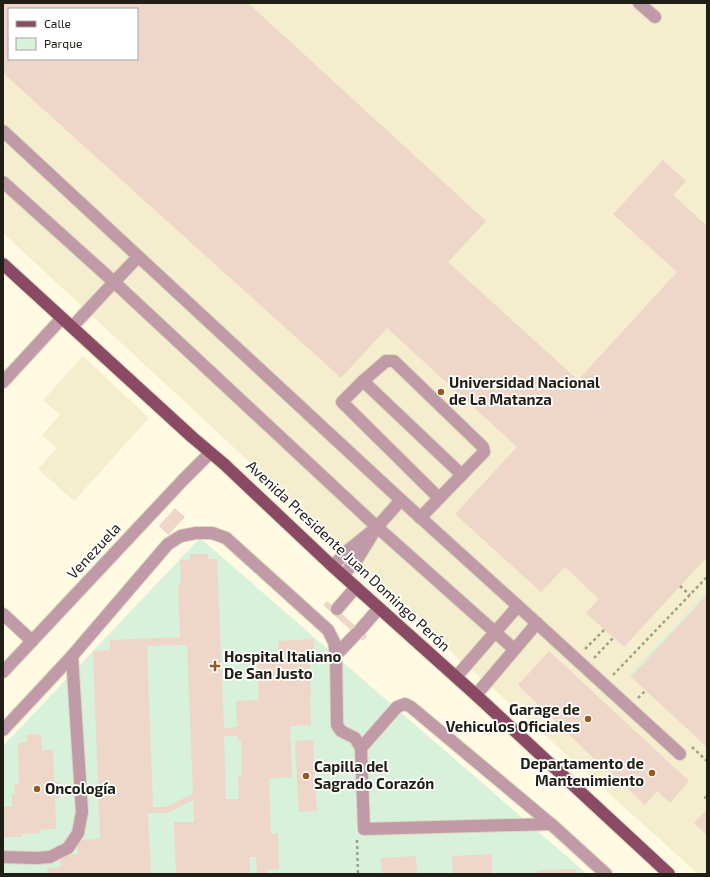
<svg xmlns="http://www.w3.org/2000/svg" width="710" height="877" font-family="'Exo 2',sans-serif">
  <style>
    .built { fill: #f4eece; fill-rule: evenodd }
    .green { fill: #d8f1da }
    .building { fill: #eed6c8; fill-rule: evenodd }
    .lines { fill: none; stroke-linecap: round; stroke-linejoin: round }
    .minor-casing { stroke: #dbd7c0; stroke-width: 14 }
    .major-casing { stroke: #dbd7c0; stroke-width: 14 }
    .path { stroke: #a29e8c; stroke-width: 2.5; stroke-dasharray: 3 3; stroke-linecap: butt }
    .minor { stroke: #c09aa7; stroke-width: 12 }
    .major { stroke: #8a4a63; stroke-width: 12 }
    .poi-dot { fill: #965b1c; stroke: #fff; stroke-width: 1.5 }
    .labels { text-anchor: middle; stroke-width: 3.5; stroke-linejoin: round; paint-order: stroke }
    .poi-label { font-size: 15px; font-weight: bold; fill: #201e15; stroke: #fff; text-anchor: start }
    .street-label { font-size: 15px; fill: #201e15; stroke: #fff }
  </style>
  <rect width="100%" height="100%" fill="#fffae1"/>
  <g class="built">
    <path d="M3,3H707V874H698L486,682L466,666L346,552L3,233ZM9,9H137V59H9Z"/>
    <polygon points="83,356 149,418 74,501 38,469 57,448 42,435 60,415 43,400"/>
  </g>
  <g class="green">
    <polygon points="200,538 587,874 3,874 3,746"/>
    <polygon points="707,592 707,595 631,677 629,676"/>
  </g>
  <g class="building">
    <path d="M3,3H248L486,221L448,262L578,380L677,272L613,214L663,160L686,181L673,195L707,226V557L624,647L586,613L599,599L565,567L541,592L455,514L517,447L387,328L341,378L3,73ZM9,9H137V59H9Z"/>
    <polygon points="175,508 185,517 168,535 159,526"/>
    <path d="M190,554H208V559H217L224,728L237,727L236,701L259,700L257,661L278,660V641L314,639L315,663H310L311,696H310L311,725L290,726L292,777L269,779L271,834H278L279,869L267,870V874H257L256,857H250V874H176L174,822H194L193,800L168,813H148L151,874H48L47,868L61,867L60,855L78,854L77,840L100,839L93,651L110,650V640L180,637L178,585H181L180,560H190ZM187,645L193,794L166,807H153L147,646ZM224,736H237L238,740H241L242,775H238L239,799H226Z"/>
    <polygon points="707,595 707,747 631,677"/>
    <polygon points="327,601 367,636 363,641 323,605"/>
    <polygon points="549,651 689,781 670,803 657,791 645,805 618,779 588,753 518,685"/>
    <polygon points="41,734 42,750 53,750 54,782 59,782 60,798 55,798 56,829 40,830 41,833 22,834 22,837 3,837 3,807 12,807 12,794 15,794 14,784 19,784 18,743 27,742 26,735"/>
    <polygon points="313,740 317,811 299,812 295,741"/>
    <polygon points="707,809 707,835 694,823"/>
    <polygon points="492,854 492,874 453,874 452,856"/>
    <polygon points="416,856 417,874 382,874 381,858"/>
    <polygon points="576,869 576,874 537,874 537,870"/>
  </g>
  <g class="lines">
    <g class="minor-casing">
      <g id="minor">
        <polyline points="639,3 655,17"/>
        <polyline points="3,131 401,500 518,606 680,754"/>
        <polyline points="3,182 114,282 138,257"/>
        <polyline points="72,327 114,282 377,527 514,649"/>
        <polyline points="363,381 462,475"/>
        <polyline points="3,382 62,318"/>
        <polyline points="420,518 484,452 483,447 394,361 386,361 363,381 342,402 439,498"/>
        <polyline points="333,566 346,552 377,527 401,500"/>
        <polyline points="343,575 356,561 372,535"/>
        <polyline points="337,609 356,587"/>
        <polyline points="3,614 32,641"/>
        <polyline points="360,630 379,608"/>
        <polyline points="336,655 356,634"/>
        <polyline points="3,672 183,480 210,453"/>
        <polyline points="456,677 518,606"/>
        <polyline points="476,695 537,623"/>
        <polyline points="3,730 72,656 168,544 181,536 196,533 212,533 226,538 328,630 334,642 336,655 337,725 341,731 355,738 361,748 364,829 551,824 411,707 405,704 397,707 361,748"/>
        <polyline points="551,824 606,874"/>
        <polyline points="3,857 36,858 50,857 68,848 78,833 82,812 72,656"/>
      </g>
    </g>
    <g class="major-casing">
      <polyline id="major" points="3,264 192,437 224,464 330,564 476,695 669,874"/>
    </g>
    <g class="path">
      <polyline points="680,586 690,595"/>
      <polyline points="585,649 604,630"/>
      <polyline points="594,658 613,638"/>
      <polyline points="613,675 707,577"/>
      <polyline points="638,698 646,690"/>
      <polyline points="692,747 707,761"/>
      <polyline points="707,796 705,798 707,799"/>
      <polyline points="357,840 358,874"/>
    </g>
    <use href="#minor" class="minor"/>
    <use href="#major" class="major"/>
  </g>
  <g class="poi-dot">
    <circle cx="441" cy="392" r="4"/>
    <path d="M213 660h4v4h4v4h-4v4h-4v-4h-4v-4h4z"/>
    <circle cx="588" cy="719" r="4"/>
    <circle cx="652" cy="773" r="4"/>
    <circle cx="306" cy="776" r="4"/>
    <circle cx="37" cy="789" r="4"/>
  </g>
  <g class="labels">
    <g class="poi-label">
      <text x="449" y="388">Universidad Nacional<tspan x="449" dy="17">de La Matanza</tspan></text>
      <text x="224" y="662">Hospital Italiano<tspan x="224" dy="17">De San Justo</tspan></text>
      <text x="580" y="715" text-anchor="end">Garage de<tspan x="580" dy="17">Vehiculos Oficiales</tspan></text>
      <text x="644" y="769" text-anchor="end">Departamento de<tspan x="644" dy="17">Mantenimiento</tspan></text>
      <text x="314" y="772">Capilla del<tspan x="314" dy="17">Sagrado Corazón</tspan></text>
      <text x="45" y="794">Oncología</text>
    </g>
    <g class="street-label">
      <text transform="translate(94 551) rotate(-47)" y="5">Venezuela</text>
      <text transform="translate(348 556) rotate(43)" y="5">Avenida Presidente Juan Domingo Perón</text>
    </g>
  </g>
  <rect width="710" height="877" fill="none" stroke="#201e15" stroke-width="8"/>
  <rect x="8" y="8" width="130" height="52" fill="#ffffff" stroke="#a6a5a1"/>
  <rect x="16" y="21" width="20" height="6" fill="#8a4a63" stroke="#a6a5a1"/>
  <text x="44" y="28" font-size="12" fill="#201e15">Calle</text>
  <rect x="16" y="38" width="20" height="12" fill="#d8f1da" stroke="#a6a5a1"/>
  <text x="44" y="48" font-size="12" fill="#201e15">Parque</text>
</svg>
